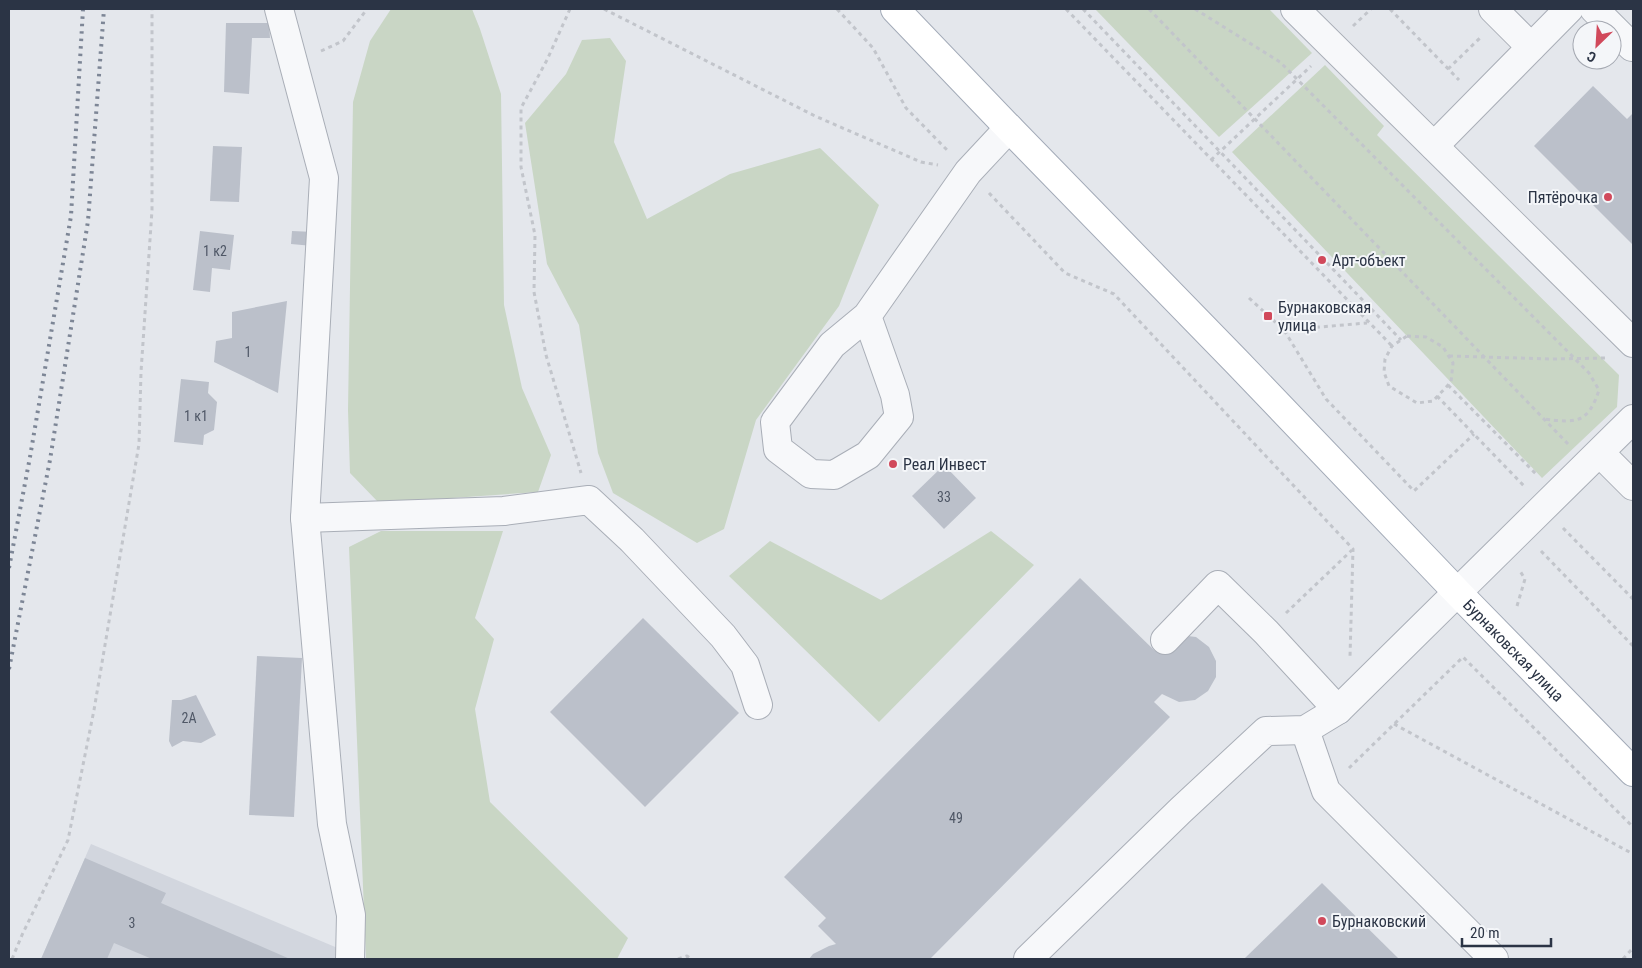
<svg xmlns="http://www.w3.org/2000/svg" width="1642" height="968" font-family="'Roboto Condensed',sans-serif">
  <style>
    .built { fill: #d2d6de }
    .green { fill: #c9d6c5 }
    .building { fill: #bbc0ca }
    .lines { fill: none; stroke-linecap: round; stroke-linejoin: round }
    .minor-casing { stroke: #a9aeb7; stroke-width: 30 }
    .major-casing { stroke: #a3abb8; stroke-width: 30 }
    .path { stroke: #c2c5cb; stroke-width: 3; stroke-dasharray: 4 4; stroke-linecap: butt }
    .minor { stroke: #f7f8fa; stroke-width: 28 }
    .major { stroke: #fff; stroke-width: 28 }
    .rail { stroke: #7d8696; stroke-width: 4; stroke-dasharray: 2.5 5; stroke-linecap: butt }
    .poi-dot { fill: #d1495b; stroke: #f4f6f9; stroke-width: 2 }
    .labels { text-anchor: middle; stroke-width: 4; stroke-linejoin: round; paint-order: stroke }
    .number-label { font-size: 14px; fill: #4f5766 }
    .poi-label { font-size: 16px; fill: #2b3445; stroke: #f4f6f9; text-anchor: start }
    .street-label { font-size: 16px; fill: #2b3445; stroke: #f4f6f9 }
  </style>
  <rect width="100%" height="100%" fill="#e4e7ec"/>
  <polygon class="built" points="91,844 340,949 339,959 41,959"/>
  <g class="green">
    <polygon points="391,9 472,9 480,29 501,94 504,305 522,388 551,455 538,492 379,503 350,473 348,410 353,102 370,41"/>
    <polygon points="1095,9 1269,9 1312,53 1219,137"/>
    <polygon points="610,38 626,61 614,142 647,219 730,174 820,148 879,205 839,306 756,420 724,529 697,543 613,493 598,453 579,325 547,264 525,123 566,74 582,40"/>
    <polygon points="1325,65 1384,126 1377,135 1619,375 1617,407 1542,478 1232,152"/>
    <polygon points="381,531 503,531 475,618 494,639 475,709 490,802 628,938 617,959 366,959 349,547"/>
    <polygon points="991,531 1034,565 879,722 729,576 770,541 881,600"/>
  </g>
  <g class="building">
    <polygon points="226,23 269,23 270,38 252,38 249,94 224,92"/>
    <polygon points="1593,86 1627,119 1633,113 1633,245 1534,146"/>
    <polygon points="213,146 242,147 239,202 210,201"/>
    <polygon points="200,231 234,235 230,270 212,268 210,292 193,290"/>
    <polygon points="292,231 314,232 313,246 291,244"/>
    <polygon points="287,301 278,393 214,362 216,341 232,338 232,312"/>
    <polygon points="181,379 209,382 208,393 217,402 214,430 204,435 203,445 174,442"/>
    <polygon points="944,465 976,498 944,529 912,496"/>
    <polygon points="1080,578 1155,651 1165,640 1180,635 1196,637 1209,647 1216,661 1216,677 1208,691 1195,700 1179,702 1162,694 1154,702 1170,717 930,959 809,959 813,954 829,946 836,944 818,926 826,918 784,877"/>
    <polygon points="643,618 739,713 645,807 550,712"/>
    <polygon points="257,656 302,658 294,817 249,815"/>
    <polygon points="196,695 216,735 201,743 183,741 172,747 169,741 172,700 181,700"/>
    <polygon points="85,858 166,893 161,903 290,959 152,959 114,943 107,959 41,959"/>
    <polygon points="1322,883 1399,959 1244,959"/>
  </g>
  <g class="lines">
    <g class="minor-casing">
      <g id="minor">
        <polyline points="279,9 324,178 305,518 332,824 351,915 350,959"/>
        <polyline points="1295,9 1633,343"/>
        <polyline points="1493,9 1531,47"/>
        <polyline points="1594,9 1632,47 1633,46"/>
        <polyline points="1434,146 1569,9"/>
        <polyline points="867,316 895,395 899,417 868,455 834,475 811,474 778,449 775,422 832,345 867,316 968,172 1009,128"/>
        <polyline points="1600,453 1633,486"/>
        <polyline points="305,518 504,511 589,500 632,540 723,636 745,665 758,705"/>
        <polyline points="1165,640 1218,585 1266,632 1338,710"/>
        <polyline points="1305,730 1326,791 1494,959"/>
        <polyline points="1028,959 1181,810 1266,731 1305,730 1338,710 1633,419"/>
      </g>
    </g>
    <g class="major-casing">
      <g id="major">
        <path id="s1" d="M895,9L1009,128L1236,361L1458,593L1633,772"/>
      </g>
    </g>
    <g class="path">
      <polyline points="570,9 547,60 521,108 521,167 535,235 534,292 546,355 581,473"/>
      <polyline points="604,9 815,116 921,162 938,165"/>
      <polyline points="837,9 873,48 906,108 948,151"/>
      <polyline points="1066,9 1392,346"/>
      <polyline points="1083,9 1401,340"/>
      <polyline points="1149,9 1568,444"/>
      <path d="M1195,9L1280,62L1589,373L1599,390C1588,424 1576,423 1544,419"/>
      <polyline points="1390,9 1459,80"/>
      <polyline points="1353,26 1371,9"/>
      <polyline points="321,51 343,41 367,9"/>
      <polyline points="1448,69 1482,36"/>
      <polyline points="1211,160 1311,66"/>
      <polyline points="989,193 1065,273 1114,294 1353,549 1350,657"/>
      <polyline points="1249,298 1284,330 1326,399 1414,491 1474,434"/>
      <polyline points="1284,330 1367,323"/>
      <polygon points="1407,336 1426,337 1443,347 1453,363 1451,382 1433,401 1417,403 1389,386 1384,372 1385,359 1392,346"/>
      <polyline points="1449,356 1552,359 1607,358"/>
      <polyline points="1448,385 1537,475"/>
      <polyline points="1437,396 1525,487"/>
      <polyline points="1563,528 1633,599"/>
      <polyline points="1541,551 1633,646"/>
      <polyline points="1517,606 1525,579 1520,571"/>
      <polyline points="1286,613 1352,550"/>
      <polyline points="1394,724 1633,854"/>
      <polyline points="1349,768 1463,657 1633,827"/>
      <polyline points="12,959 22,935 68,840 94,710 139,444 141,372 152,210 152,9"/>
      <polyline points="678,959 687,956 691,959"/>
      <polyline points="1623,959 1633,948"/>
    </g>
    <use href="#minor" class="minor"/>
    <use href="#major" class="major"/>
    <g class="rail">
      <polyline points="9,568 30,457 71,216 83,9"/>
      <polyline points="9,669 50,460 88,221 104,9"/>
    </g>
  </g>
  <g class="poi-dot">
    <circle cx="1608" cy="197" r="5"/>
    <circle cx="1322" cy="260" r="5"/>
    <rect x="1263" y="311" width="10" height="10" rx="2.5"/>
    <circle cx="893" cy="464" r="5"/>
    <circle cx="1322" cy="921" r="5"/>
  </g>
  <g class="labels">
    <g class="number-label">
      <text x="215" y="256">1 к2</text>
      <text x="248" y="357">1</text>
      <text x="196" y="421">1 к1</text>
      <text x="944" y="502">33</text>
      <text x="189" y="723">2А</text>
      <text x="956" y="823">49</text>
      <text x="132" y="928">3</text>
    </g>
    <g class="poi-label">
      <text x="1598" y="203" text-anchor="end">Пятёрочка</text>
      <text x="1332" y="266">Арт-объект</text>
      <text x="1278" y="313">Бурнаковская<tspan x="1278" dy="18">улица</tspan></text>
      <text x="903" y="470">Реал Инвест</text>
      <text x="1332" y="927">Бурнаковский</text>
    </g>
    <g class="street-label">
      <text dy="6" stroke="none"><textPath href="#s1" startOffset="891">Бурнаковская улица</textPath></text>
    </g>
  </g>
  <rect width="1642" height="968" fill="none" stroke="#2b3445" stroke-width="20"/>
  <g transform="translate(1597 45) rotate(205)"><circle r="24" fill="#f4f6f9" stroke="#a4a8b1"/>
  <path d="M0-4L9 19L0 12L-9 19Z" fill="#d1495b"/>
  <text y="-8" font-size="14" font-weight="bold" text-anchor="middle" fill="#2b3445">С</text>
  </g>
  <path d="M1462 938v8h89v-8" fill="none" stroke="#2b3445" stroke-width="2.5"/>
  <text x="1470" y="938" font-size="15" fill="#2b3445" stroke="#f4f6f9" stroke-width="4" paint-order="stroke">20 m</text>
</svg>
